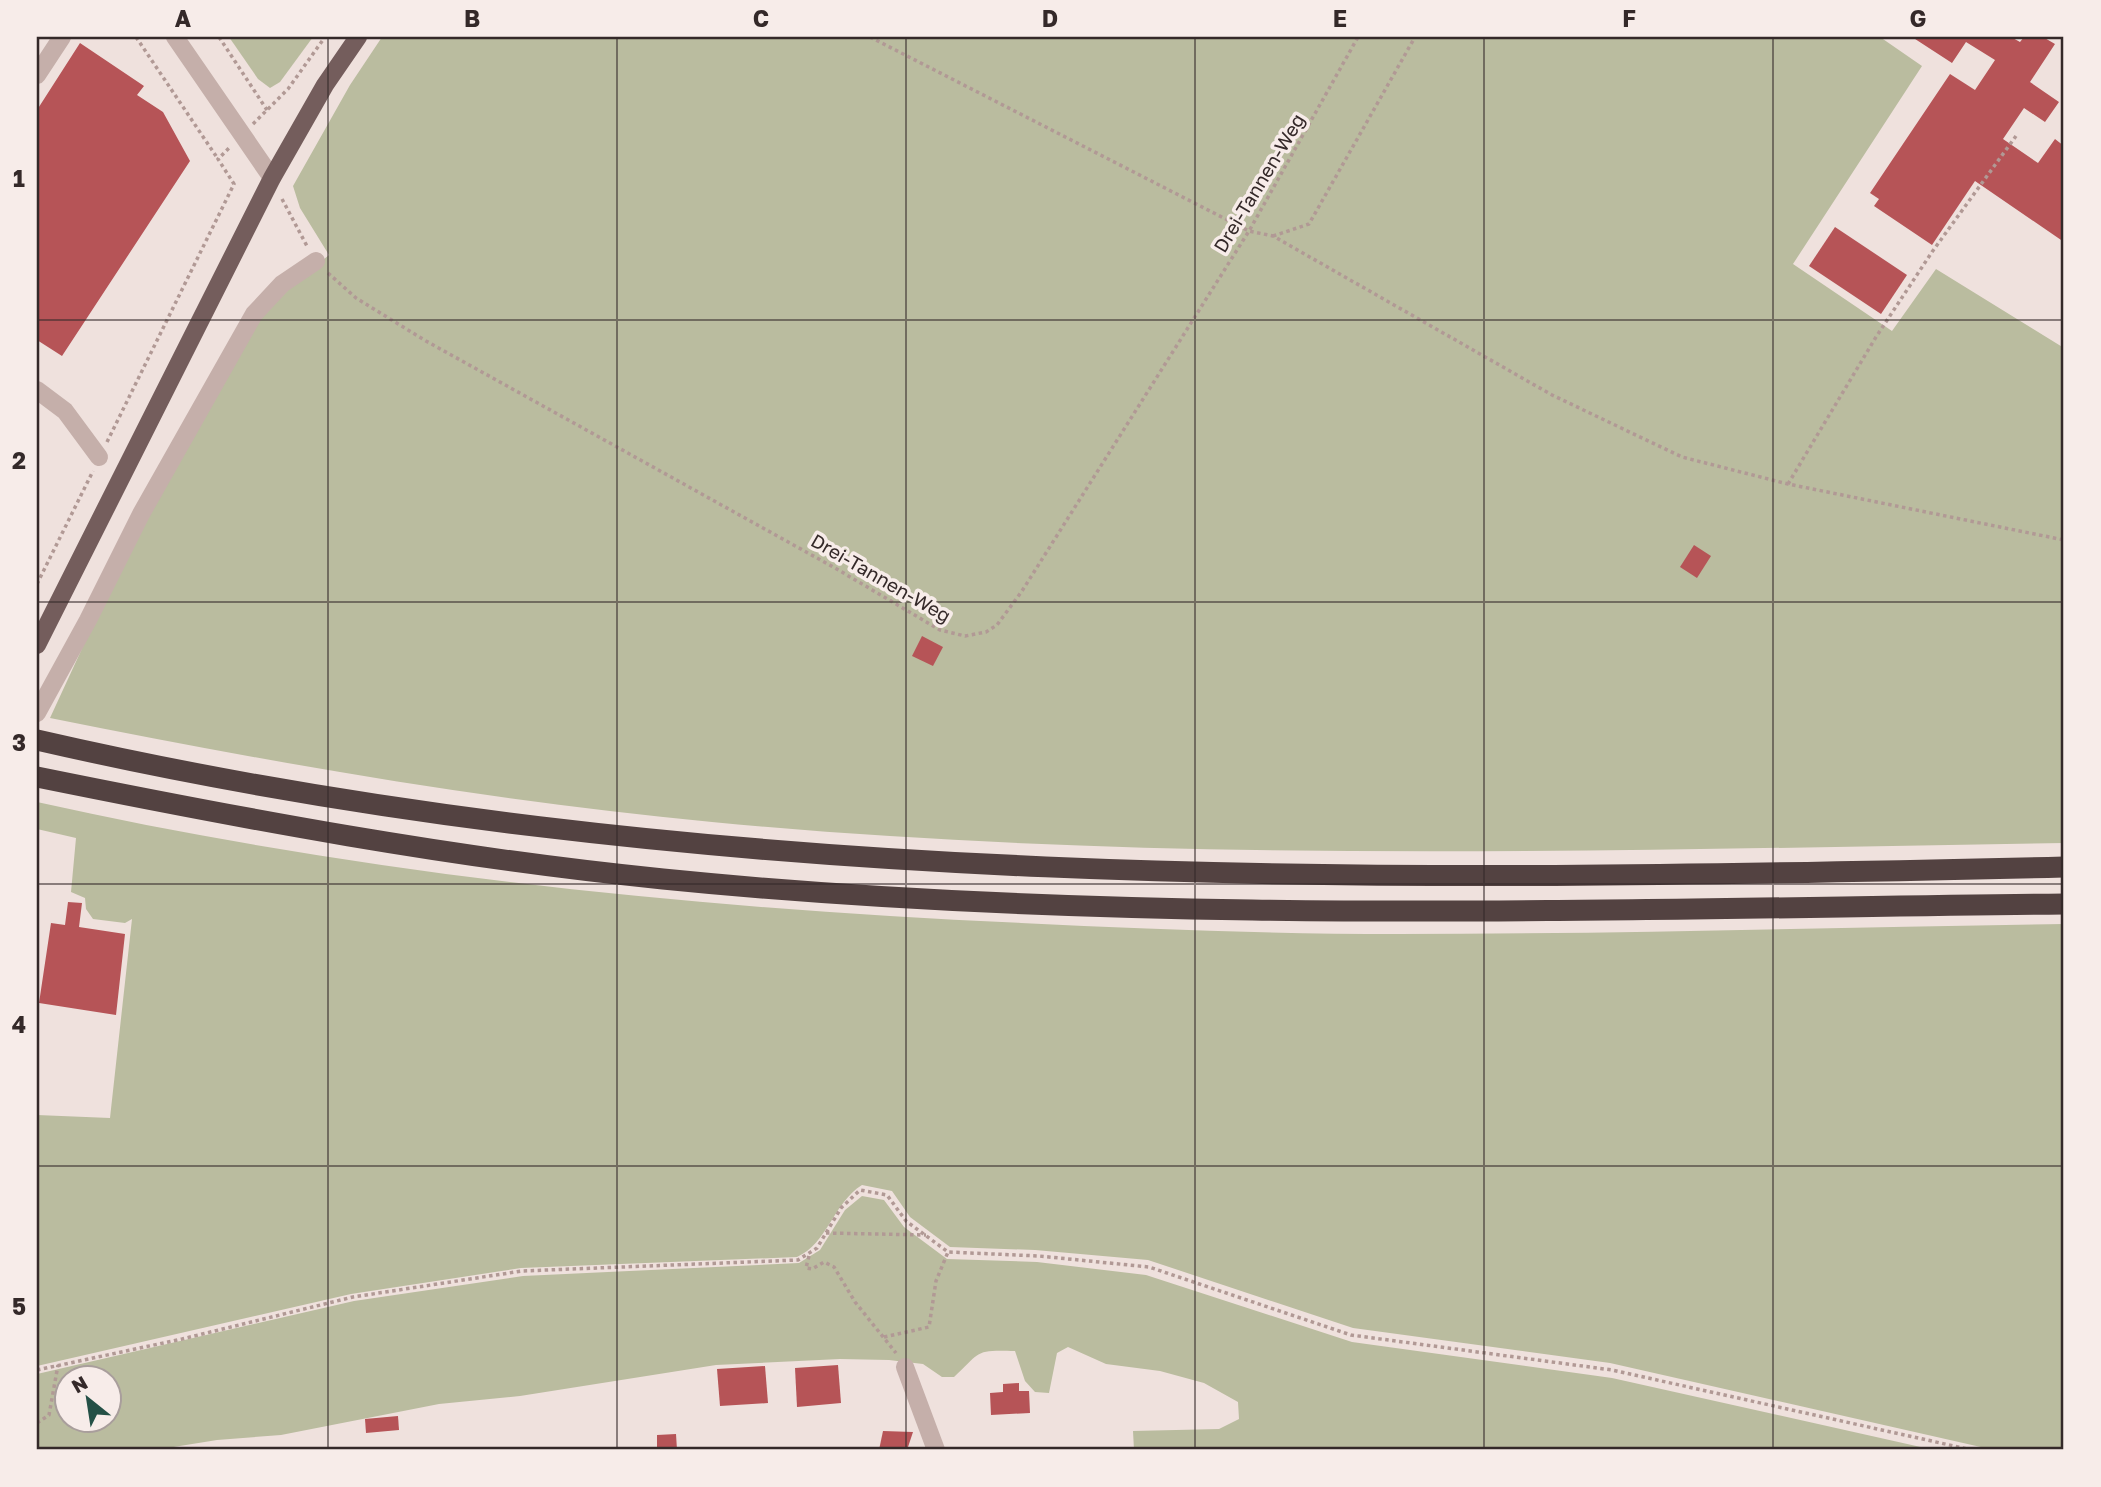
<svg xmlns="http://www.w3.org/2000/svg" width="2101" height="1487" font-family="'Golos Text',sans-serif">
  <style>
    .green { fill: #babc9f; fill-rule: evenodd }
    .building { fill: #b65457 }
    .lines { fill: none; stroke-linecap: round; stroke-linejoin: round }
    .path { stroke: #b19995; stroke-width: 3.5; stroke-dasharray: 3.5 3.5; stroke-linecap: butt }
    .minor { stroke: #c5afaa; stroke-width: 18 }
    .major { stroke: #745d5c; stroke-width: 18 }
    .highway { stroke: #534241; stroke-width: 21 }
    .grid { fill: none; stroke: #342929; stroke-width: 2; stroke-opacity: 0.55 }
    .labels { text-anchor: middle; stroke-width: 7; stroke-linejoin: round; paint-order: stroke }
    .street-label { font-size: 19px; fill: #342929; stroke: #f7ece9 }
    .neatline { fill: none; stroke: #342929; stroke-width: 2.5 }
    .grid-label { font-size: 23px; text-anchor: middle; font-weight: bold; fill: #342929 }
  </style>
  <rect width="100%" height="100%" fill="#efe1dd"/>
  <g class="green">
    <polygon points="229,37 313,37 280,82 270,88 258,79"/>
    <path d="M382,37H1880L1922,66L1793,264L1892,331L1936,269L2064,348V843C1614,850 1162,865 712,822C489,801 269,762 50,718L109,590L159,494L267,306L329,255L300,208L293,186L350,85Z"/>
    <path d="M37,802C360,874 690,908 1021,923C1147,929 1273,934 1399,934C1621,934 1843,927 2064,924V1450H1994L1610,1363L1353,1328L1148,1260L1035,1250L950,1247L910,1217L892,1191L862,1185C833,1203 828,1243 797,1257L521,1268L351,1294L37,1366V1115L110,1118L132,919L125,923L93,919L86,909L85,898L71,892L76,838L37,829Z"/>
    <path d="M862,1196L884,1200L904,1227L947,1259L1037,1262L1146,1275L1352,1342L1612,1378L1934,1450H1134L1133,1431L1219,1429L1239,1419L1238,1402L1204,1383L1160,1371L1106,1364L1068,1347L1057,1353L1049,1393L1035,1392L1025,1381L1015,1351C974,1350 982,1351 954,1377H942L923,1364L889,1360L840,1359L716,1365L520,1396L439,1404L281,1435L217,1440L155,1450H37V1374L354,1301L523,1276L799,1263L820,1250L845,1210ZM66,1378H108V1420H66Z"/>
  </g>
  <g class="building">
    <polygon points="1912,37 2011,37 2020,42 2024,37 2043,37 2055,44 2030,82 2059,102 2045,122 2024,108 2003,139 2038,163 2055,139 2064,146 2064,242 1975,181 1932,245 1874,206 1879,199 1870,193 1950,74 1975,90 1995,60 1966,42 1952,63"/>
    <polygon points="80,43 144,86 137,95 163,112 190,161 62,356 37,340 37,110"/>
    <polygon points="1835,227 1907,275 1881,314 1809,266"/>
    <polygon points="1694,545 1711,556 1697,578 1680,567"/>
    <polygon points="922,636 943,647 933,666 912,656"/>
    <polygon points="68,902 82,903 79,927 125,934 116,1015 39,1003 51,923 65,925"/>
    <polygon points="838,1365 841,1403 797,1407 795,1368"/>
    <polygon points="765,1366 768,1403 720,1406 717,1369"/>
    <polygon points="1019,1383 1019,1391 1029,1391 1030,1413 991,1415 990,1393 1003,1392 1003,1384"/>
    <polygon points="398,1416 399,1430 366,1433 365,1419"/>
    <polygon points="883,1431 913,1432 907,1450 879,1450"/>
    <polygon points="676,1434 677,1450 657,1450 657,1435"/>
  </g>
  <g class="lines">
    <g class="path">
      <polyline points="136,37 218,159"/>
      <polyline points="219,37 267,110"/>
      <polyline points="870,37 1249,231 1273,236 1552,395 1682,457 1788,484 2064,540"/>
      <polyline points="253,124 288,89 325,37"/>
      <polyline points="282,199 308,248"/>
      <polyline points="1273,236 1309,224 1415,37"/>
      <polyline points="328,273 356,298 426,341 835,568 940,630 965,636 986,632 997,625 1022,591 1249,231 1358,37"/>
      <polyline points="107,442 234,184 218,159 230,147"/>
      <polyline points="1788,484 1876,337 1932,252 2016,136"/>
      <polyline points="37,584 93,471"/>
      <polyline points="826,1233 926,1235"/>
      <polyline points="809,1256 806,1268 812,1269 824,1262 834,1267 855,1302 896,1353"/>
      <polyline points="884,1337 929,1327 936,1281 948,1252"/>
      <polyline points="37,1370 182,1339 353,1297 522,1271 798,1260 817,1248 841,1208 860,1190 887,1195 906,1221 948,1252 1039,1256 1149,1267 1351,1335 1612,1370 1972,1450"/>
      <polyline points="37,1423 49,1415 58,1365"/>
    </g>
    <g class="minor">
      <polyline points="175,37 272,178"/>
      <polyline points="37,75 62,37"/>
      <polyline points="37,390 65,411 99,457"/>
      <polyline points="37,713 88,620 141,514 254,314 282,284 316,261"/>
      <polyline points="905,1367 936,1450"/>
    </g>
    <polyline class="major" points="37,645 272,178 325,85 358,37"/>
    <g class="highway">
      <path d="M37,740C702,893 1386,883 2064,867"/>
      <path d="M37,777C244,819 452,858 663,879C1128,926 1597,909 2064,904"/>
    </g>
  </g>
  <path class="grid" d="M328,37V1450M617,37V1450M906,37V1450M1195,37V1450M1484,37V1450M1773,37V1450M37,320H2064M37,602H2064M37,884H2064M37,1166H2064"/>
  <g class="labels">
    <g class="street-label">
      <text transform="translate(1259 183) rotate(-59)" y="7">Drei-Tannen-Weg</text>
      <text transform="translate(881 578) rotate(30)" y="7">Drei-Tannen-Weg</text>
    </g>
  </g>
  <rect width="2101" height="1487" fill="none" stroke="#f7ece9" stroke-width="77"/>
  <g transform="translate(88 1399) rotate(330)"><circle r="33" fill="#f7ece9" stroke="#a99e9c" stroke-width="2"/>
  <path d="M0-5L12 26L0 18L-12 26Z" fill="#245046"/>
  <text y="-10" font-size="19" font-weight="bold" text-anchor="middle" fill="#342929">N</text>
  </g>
  <rect x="38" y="38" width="2024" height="1410" class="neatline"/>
  <g class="grid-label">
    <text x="183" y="27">A</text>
    <text x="472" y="27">B</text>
    <text x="761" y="27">C</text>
    <text x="1050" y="27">D</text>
    <text x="1340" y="27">E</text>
    <text x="1629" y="27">F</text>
    <text x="1918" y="27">G</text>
    <text x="19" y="187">1</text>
    <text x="19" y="469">2</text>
    <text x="19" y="751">3</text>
    <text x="19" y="1033">4</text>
    <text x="19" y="1315">5</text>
  </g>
</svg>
